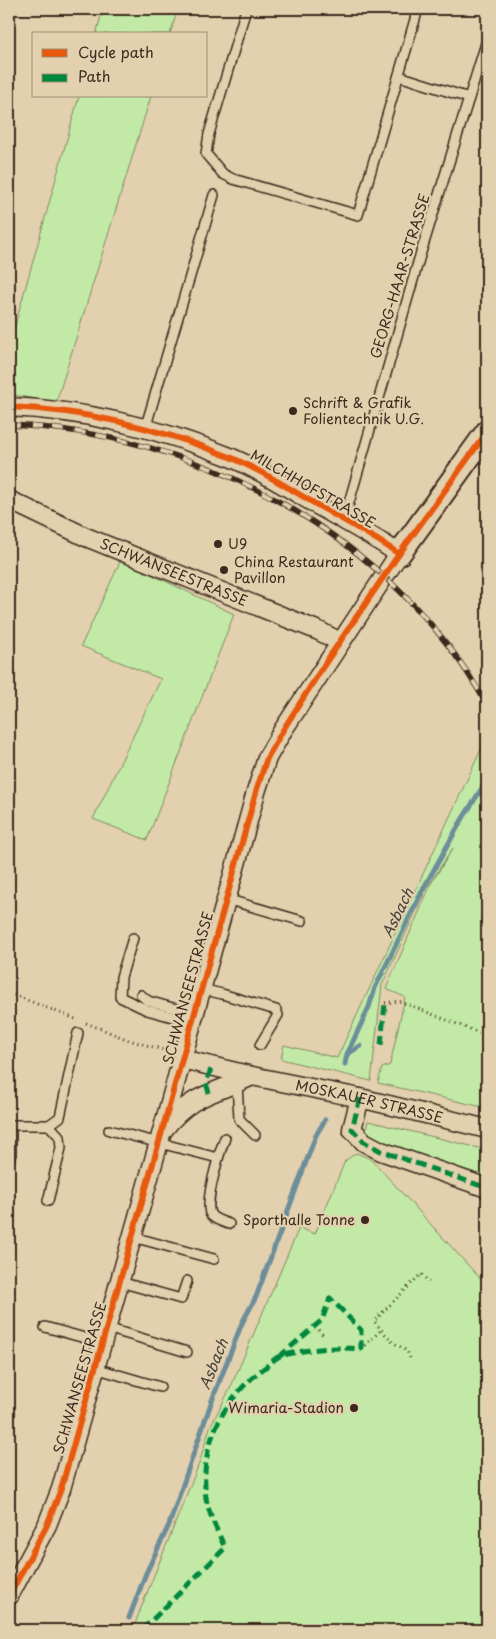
<svg xmlns="http://www.w3.org/2000/svg" width="496" height="1639" font-family="'Playpen Sans',sans-serif">
  <style>
    .green { fill: #c2eaa6; stroke: #7e8a62 }
    .lines { fill: none; stroke-linecap: round; stroke-linejoin: round }
    .stream { stroke: #6c8e9a; stroke-width: 5 }
    .service-casing { stroke: #3b2a1e; stroke-width: 12 }
    .minor-casing { stroke: #3b2a1e; stroke-width: 21 }
    .tertiary-casing { stroke: #3b2a1e; stroke-width: 26 }
    .path { stroke: #3b2a1e; stroke-width: 3; stroke-dasharray: 1 4; stroke-linecap: butt }
    .service { stroke: #e3d0ae; stroke-width: 9 }
    .minor { stroke: #e3d0ae; stroke-width: 18 }
    .tertiary { stroke: #e3d0ae; stroke-width: 22 }
    .rail-casing { stroke: #3b2a1e; stroke-width: 5.5 }
    .rail { stroke: #e3d0ae; stroke-width: 4; stroke-dasharray: 11; stroke-linecap: butt }
    .quiet { stroke: #00873e; stroke-width: 5; stroke-dasharray: 10 5; stroke-linecap: butt }
    .cycleway-casing { stroke: #e3d0ae; stroke-width: 9 }
    .cycleway { stroke: #e8590c; stroke-width: 6 }
    .poi-dot { fill: #3b2a1e; stroke: #e3d0ae; stroke-width: 2 }
    .labels { text-anchor: middle; stroke-width: 4.5; stroke-linejoin: round; paint-order: stroke }
    .street-label { font-size: 14px; fill: #3b2a1e; stroke: #e3d0ae }
    .poi-label { font-size: 14px; fill: #3b2a1e; stroke: #e3d0ae; text-anchor: start }
    .water-label { font-size: 15px; font-style: italic; fill: #47433d; stroke: #e3d0ae }
  </style>
  <rect width="100%" height="100%" fill="#e3d0ae"/>
  <filter id="ink" filterUnits="userSpaceOnUse"><feTurbulence type="fractalNoise" baseFrequency=".02" numOctaves="2"/><feDisplacementMap in="SourceGraphic" scale="10" xChannelSelector="R" yChannelSelector="G"/><feConvolveMatrix kernelMatrix="1 2 1 2 8 2 1 2 1" color-interpolation-filters="sRGB"/></filter>
  <g filter="url(#ink)">
    <g class="green">
      <polygon points="103,9 178,9 170,34 96,34"/>
      <polygon points="79,96 151,96 56,403 9,394 9,347"/>
      <polygon points="121,560 234,614 147,840 93,819 161,679 81,646"/>
      <polygon points="487,737 487,1108 378,1083 382,1068 390,1065 405,997 386,989 431,884 453,848 426,889 382,985 371,1081 281,1059 284,1045 337,1058"/>
      <polygon points="368,1121 487,1150 487,1177 372,1139 365,1134"/>
      <polygon points="356,1153 371,1159 487,1286 487,1630 133,1630 139,1613 199,1464 210,1427 230,1389 299,1228 315,1234 345,1161"/>
    </g>
    <g class="lines">
      <g class="stream">
        <polyline points="348,1054 360,1046"/>
        <polyline points="345,1064 347,1054 369,1007 375,988 422,891 460,823 487,780"/>
        <polyline points="129,1618 146,1573 169,1525 211,1403 242,1323 256,1297 316,1135 325,1120"/>
      </g>
      <g class="service-casing">
        <g id="service">
          <polyline points="246,9 209,134 206,154 223,174 233,179 358,215 418,9"/>
          <polyline points="399,76 469,98"/>
          <polyline points="145,429 214,195"/>
          <polyline points="472,452 487,460"/>
          <polyline points="344,520 419,259 487,40"/>
          <polyline points="226,899 302,921"/>
          <polyline points="133,938 121,977 120,997 147,1010 191,1022"/>
          <polyline points="201,989 222,994 276,1010 278,1015 260,1045"/>
          <polyline points="141,995 148,1001 194,1014"/>
          <polyline points="237,1083 239,1119 255,1135"/>
          <polyline points="9,1125 49,1125 60,1117 78,1033"/>
          <polyline points="109,1130 218,1158"/>
          <polyline points="9,1131 11,1133 11,1155"/>
          <path d="M225,1138C220,1151 203,1205 211,1215C215,1220 223,1222 229,1224"/>
          <polyline points="48,1201 61,1148 60,1137 49,1125"/>
          <polyline points="133,1237 214,1259"/>
          <polyline points="120,1282 181,1299 187,1281"/>
          <polyline points="45,1327 103,1343"/>
          <polyline points="107,1328 187,1352"/>
          <polyline points="95,1368 160,1387"/>
        </g>
      </g>
      <g class="minor-casing">
        <g id="minor">
          <path d="M9,407C84,410 161,429 230,457C263,471 293,491 324,509C349,523 375,537 399,554L283,730L267,758L256,792L159,1142L61,1489L47,1525L9,1596"/>
          <path id="s1" d="M9,500L86,537L319,631L340,642"/>
          <path id="s2" d="M182,1059L252,1076L360,1098L487,1129"/>
          <polyline points="360,1098 352,1129 364,1142 381,1151 487,1188"/>
          <path d="M164,1129C192,1093 215,1094 252,1076"/>
        </g>
      </g>
      <g class="tertiary-casing">
        <polyline id="tertiary" points="399,554 487,432"/>
      </g>
      <g class="path">
        <polyline points="9,993 78,1020"/>
        <polyline points="385,1003 399,1001 487,1036"/>
        <polyline points="86,1023 129,1040 167,1051"/>
        <polyline points="315,1326 324,1336"/>
        <polyline points="361,1349 381,1330"/>
        <polyline points="410,1358 407,1351 391,1341 374,1321 421,1274 429,1282"/>
      </g>
      <use href="#service" class="service"/>
      <use href="#minor" class="minor"/>
      <use href="#tertiary" class="tertiary"/>
      <g class="rail-casing">
        <path id="rail" d="M9,425C198,432 394,536 487,705"/>
      </g>
      <use href="#rail" class="rail"/>
      <g class="quiet">
        <polyline points="381,1045 385,1003"/>
        <polyline points="209,1093 206,1083 212,1066"/>
        <polyline points="360,1098 352,1129 364,1142 381,1151 487,1188"/>
        <path d="M142,1630L225,1548C218,1532 209,1515 206,1498C199,1446 223,1399 263,1369C268,1365 273,1360 278,1357C283,1355 289,1354 293,1353C316,1348 338,1347 361,1349V1330L330,1298L322,1320L279,1357"/>
      </g>
      <g class="cycleway-casing">
        <g id="cycleway">
          <path d="M9,407C84,410 161,429 230,457C263,471 293,491 324,509C349,523 375,537 399,554"/>
          <polyline points="9,1596 47,1525 61,1489 159,1142 256,792 267,758 283,730 324,665 399,554 487,432"/>
        </g>
      </g>
      <use href="#cycleway" class="cycleway"/>
    </g>
  </g>
  <g class="poi-dot">
    <circle cx="293" cy="411" r="5"/>
    <circle cx="218" cy="544" r="5"/>
    <circle cx="224" cy="570" r="5"/>
    <circle cx="365" cy="1220" r="5"/>
    <circle cx="354" cy="1408" r="5"/>
  </g>
  <g class="labels">
    <g class="street-label">
      <text transform="translate(400 276) rotate(-73)" y="5">GEORG-HAAR-STRASSE</text>
      <text transform="translate(313 489) rotate(30)" y="5">MILCHHOFSTRASSE</text>
      <text dy="5" stroke="none"><textPath href="#s1" startOffset="180">SCHWANSEESTRASSE</textPath></text>
      <text transform="translate(188 988) rotate(-75)" y="5">SCHWANSEESTRASSE</text>
      <text dy="5" stroke="none"><textPath href="#s2" startOffset="192">MOSKAUER STRASSE</textPath></text>
      <text transform="translate(80 1378) rotate(-74)" y="5">SCHWANSEESTRASSE</text>
    </g>
    <g class="poi-label">
      <text x="303" y="408">Schrift &amp; Grafik<tspan x="303" dy="16">Folientechnik U.G.</tspan></text>
      <text x="228" y="549">U9</text>
      <text x="234" y="567">China Restaurant<tspan x="234" dy="16">Pavillon</tspan></text>
      <text x="355" y="1225" text-anchor="end">Sporthalle Tonne</text>
      <text x="344" y="1413" text-anchor="end">Wimaria-Stadion</text>
    </g>
    <g class="water-label">
      <text transform="translate(398 913) rotate(-64)" y="5">Asbach</text>
      <text transform="translate(214 1364) rotate(-68)" y="5">Asbach</text>
    </g>
  </g>
  <rect width="496" height="1639" fill="none" stroke="#e3d0ae" stroke-width="30"/>
  <rect x="15" y="15" width="466" height="1609" fill="none" stroke="#3b2a1e" stroke-width="2" filter="url(#ink)"/>
  <rect x="32" y="32" width="175" height="65" fill="#e3d0ae" stroke="#a08e74"/>
  <rect x="42" y="49" width="25" height="8" fill="#e8590c" stroke="#a08e74"/>
  <text x="78" y="58" font-size="15" fill="#3b2a1e">Cycle path</text>
  <rect x="42" y="74" width="25" height="8" fill="#00873e" stroke="#a08e74"/>
  <text x="78" y="82" font-size="15" fill="#3b2a1e">Path</text>
</svg>
